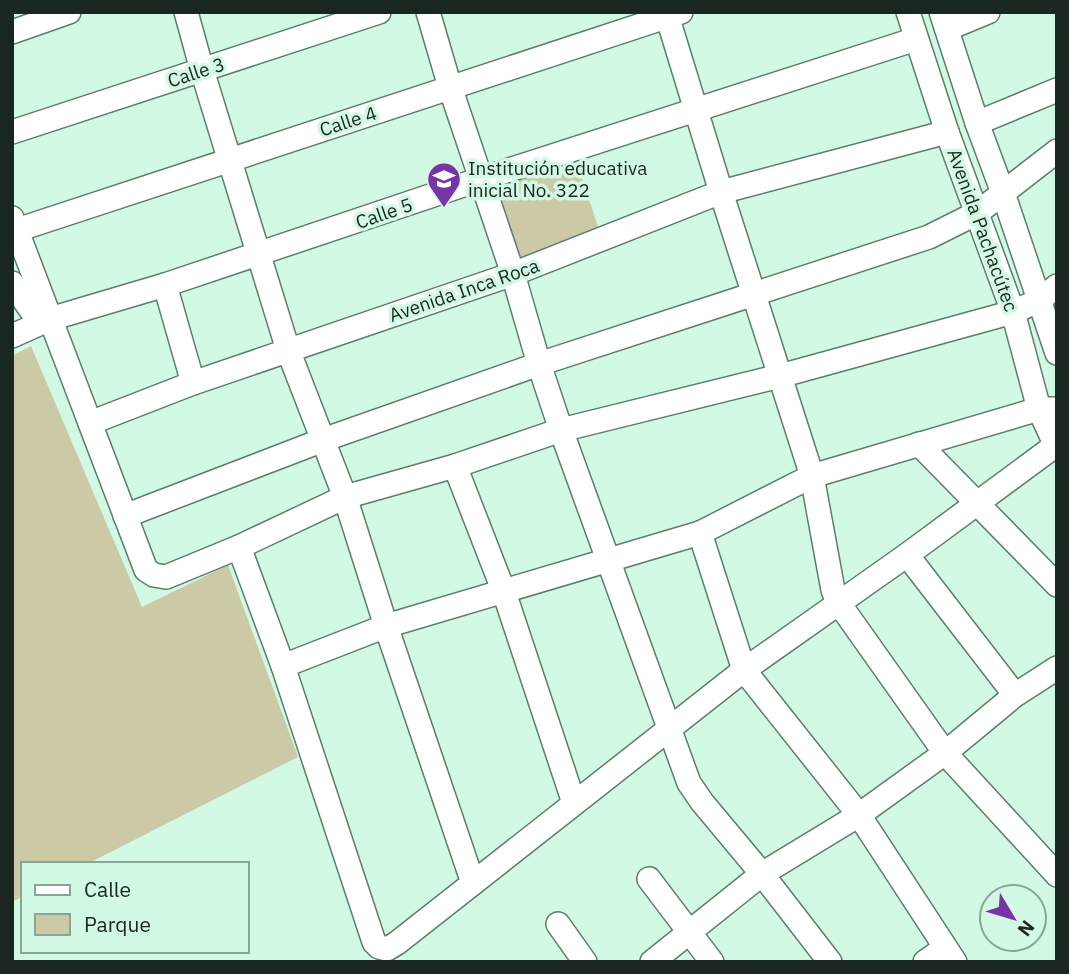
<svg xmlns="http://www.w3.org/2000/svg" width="1069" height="974" font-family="'IBM Plex Sans',sans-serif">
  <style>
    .green { fill: #ccc9a7 }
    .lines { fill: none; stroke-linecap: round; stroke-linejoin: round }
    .minor-casing { stroke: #5b7e6c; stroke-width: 26 }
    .minor { stroke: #fff; stroke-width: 23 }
    .labels { text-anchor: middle; stroke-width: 7; stroke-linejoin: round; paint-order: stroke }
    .street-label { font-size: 19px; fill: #192720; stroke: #d2f9e4 }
    .poi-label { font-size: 19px; fill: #192720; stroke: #d2f9e4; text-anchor: start }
  </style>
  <rect width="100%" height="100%" fill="#d2f9e4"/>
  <g class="green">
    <polygon points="576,159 600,233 514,261 489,189"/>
    <polygon points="31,346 142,607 228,565 298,757 87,864 23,864 23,896 12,902 12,356"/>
  </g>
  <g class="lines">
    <g class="minor-casing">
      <g id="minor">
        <polyline points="186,12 202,70 288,350 345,497 386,626 473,883"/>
        <polyline points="428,12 450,87 513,274 539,364 561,430 689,783 702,802 762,874 830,962"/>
        <polyline points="666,12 721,192 812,476 833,590 838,602 945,753 1057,875"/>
        <polyline points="908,12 947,132 1013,312 1039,409 1057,448"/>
        <polyline points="941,12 977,123 1003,193 1057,353"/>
        <polyline points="947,29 988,12"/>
        <polyline points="12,32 69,12"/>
        <polyline points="977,123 1057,90"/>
        <polyline points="12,132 379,12"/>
        <polyline points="12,218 90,423 193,383 513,274 721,192 947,132"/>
        <polyline points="17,230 681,12"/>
        <polyline points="12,283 40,323"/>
        <polyline points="165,285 193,383"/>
        <polyline points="12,336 50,319 165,285 481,179 916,39"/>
        <polyline points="90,423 146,570 154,575 166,577 239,547 283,666 374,942 379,947 387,949 397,943 744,670 907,555 1056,445"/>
        <polyline points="919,444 1057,585"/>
        <polyline points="455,466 504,592 574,803"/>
        <polyline points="125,516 323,440 539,364 929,237 977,213 1057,151"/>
        <polyline points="700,533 744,670 859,815 955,962"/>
        <polyline points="239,547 345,497 455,466 561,430 780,376 1013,312 1038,301 1057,286"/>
        <polyline points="907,555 1015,695"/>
        <polyline points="283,666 386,626 700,533 812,476 1039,409 1057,409"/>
        <polyline points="649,879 712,962"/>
        <polyline points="558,924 585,962"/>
        <polyline points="652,962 762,874 859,815 945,753 1015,695 1057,668"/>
        <polyline points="925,962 945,948"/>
      </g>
    </g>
    <use href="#minor" class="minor"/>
  </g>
  <defs>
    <g id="school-pin" transform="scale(1.75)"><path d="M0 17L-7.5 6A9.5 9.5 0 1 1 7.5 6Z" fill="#7733a7" stroke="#d2f9e4"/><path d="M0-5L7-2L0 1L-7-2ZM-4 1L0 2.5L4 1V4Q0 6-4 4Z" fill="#fff"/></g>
  </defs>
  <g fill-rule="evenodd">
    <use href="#school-pin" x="444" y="179"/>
  </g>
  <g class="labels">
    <g class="street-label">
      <text transform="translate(196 72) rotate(-18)" y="7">Calle 3</text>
      <text transform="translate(348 121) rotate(-18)" y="7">Calle 4</text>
      <text transform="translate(384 213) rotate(-19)" y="7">Calle 5</text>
      <text transform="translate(983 230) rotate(70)" y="7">Avenida Pachacútec</text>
      <text transform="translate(464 290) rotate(-19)" y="7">Avenida Inca Roca</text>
    </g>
    <g class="poi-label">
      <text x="468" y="175">Institución educativa<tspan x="468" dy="22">inicial No. 322</tspan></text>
    </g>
  </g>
  <rect width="1069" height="974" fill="none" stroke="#192720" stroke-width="28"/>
  <rect x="21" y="862" width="228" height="91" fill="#d2f9e4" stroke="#88a596" stroke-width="2"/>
  <rect x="35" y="885" width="35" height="10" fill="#ffffff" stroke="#88a596" stroke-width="2"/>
  <text x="84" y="897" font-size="21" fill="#192720">Calle</text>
  <rect x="35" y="914" width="35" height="21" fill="#ccc9a7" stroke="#88a596" stroke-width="2"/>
  <text x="84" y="932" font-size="21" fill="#192720">Parque</text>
  <g transform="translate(1013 918) rotate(128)"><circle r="33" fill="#d2f9e4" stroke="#88a596" stroke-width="2"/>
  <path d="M0-5L12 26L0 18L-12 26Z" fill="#7733a7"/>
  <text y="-10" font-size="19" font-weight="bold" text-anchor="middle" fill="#192720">N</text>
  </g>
</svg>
